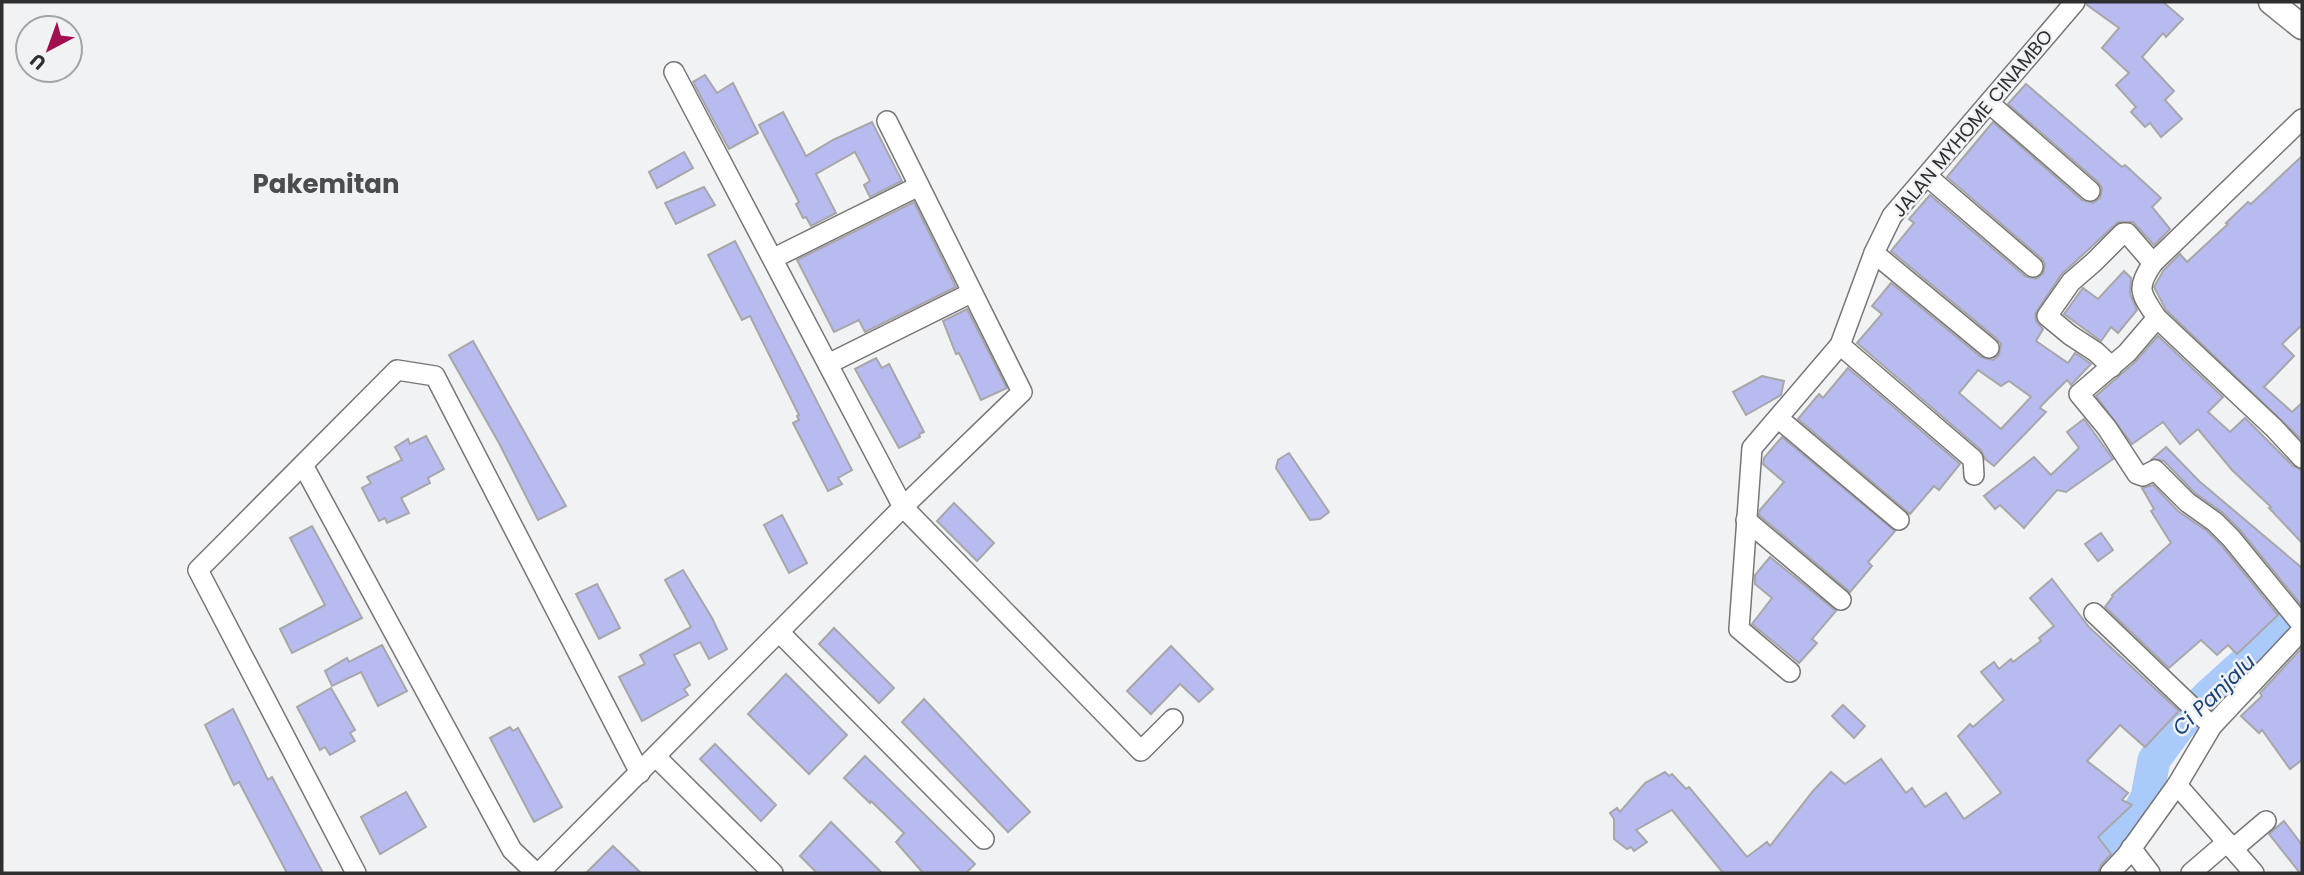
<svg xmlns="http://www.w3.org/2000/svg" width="2304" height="875" font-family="Poppins,sans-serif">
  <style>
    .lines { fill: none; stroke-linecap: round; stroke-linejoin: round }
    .river { stroke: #aacbfa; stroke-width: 33 }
    .building { fill: #b7bbf0; stroke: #a7a7a9; stroke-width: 2; fill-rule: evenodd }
    .minor-casing { stroke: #767678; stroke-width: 22 }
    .major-casing { stroke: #767678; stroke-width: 27 }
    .minor { stroke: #fff; stroke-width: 19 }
    .major { stroke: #fff; stroke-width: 24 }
    .labels { text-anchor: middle; stroke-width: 5; stroke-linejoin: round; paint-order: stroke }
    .street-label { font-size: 19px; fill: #2f2f30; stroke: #f1f2f4 }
    .water-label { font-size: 21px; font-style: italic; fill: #1a437b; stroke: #f1f2f4 }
    .district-label { font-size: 26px; font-weight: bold; fill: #4b4c4d; stroke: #f1f2f4 }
  </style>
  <rect width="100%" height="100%" fill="#f1f2f4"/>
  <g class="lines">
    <polyline class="river" points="2055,873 2101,849 2134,821 2147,797 2154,760 2178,727 2209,695 2302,611"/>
  </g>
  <g class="building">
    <polygon points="2087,2 2163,2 2183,19 2166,37 2163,33 2142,57 2174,91 2165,100 2182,119 2161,137 2150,123 2145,127 2131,112 2136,107 2116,85 2129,73 2102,48 2119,28 2087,5"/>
    <polygon points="705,75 717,93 733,83 758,133 729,149 693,82"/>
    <path d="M2026,84L2122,167L2125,165L2161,198L2152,207L2170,229L2154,245L2133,222H2118L2061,275L2035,314L2036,321L2043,329L2036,341L2068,363L2075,353L2091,364L2071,385L2067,380L2042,405L2040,408L2046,412L1994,466L1985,459L1981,450L1857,343L1882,314L1872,306L1891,283L1981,357L1993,360L1999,355L2001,344L1997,339L1891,251L1914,223L1909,219L1930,195L2025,276L2036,279L2043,274L2045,264L2041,258L1947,177L1993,122L2082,200L2093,203L2100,198L2102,188L2098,182L2008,104ZM1978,370L2001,386L2009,381L2031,397L2001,429L1959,393Z"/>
    <polygon points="783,112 806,156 833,140 872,122 902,181 870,197 864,185 870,181 855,152 816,174 836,213 811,226 806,217 803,218 796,204 799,202 759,125"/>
    <polygon points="684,152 693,168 657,188 649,172"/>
    <polygon points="2302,156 2302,325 2282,344 2294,356 2264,387 2292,412 2302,403 2302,440 2166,310 2154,287 2163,271 2180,254 2187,262 2228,224 2226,223 2248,202 2251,204"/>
    <polygon points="704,187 715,205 676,224 665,203"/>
    <polygon points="914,202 956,287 865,332 859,320 834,332 797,260"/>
    <polygon points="735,241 852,470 838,478 842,484 828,491 793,423 799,420 797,416 799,415 750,316 742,320 708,255"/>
    <polygon points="2124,271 2131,278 2130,294 2137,310 2118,333 2111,327 2101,341 2064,314 2083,288 2098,299"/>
    <polygon points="967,309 1007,388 981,400 964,363 959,353 956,354 943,321"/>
    <polygon points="2158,336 2223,397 2208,412 2230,432 2245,418 2293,466 2302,470 2302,543 2269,508 2271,507 2232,470 2198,429 2180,444 2163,422 2132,444 2096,396 2135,362"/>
    <polygon points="473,341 566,506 538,520 499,443 449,355"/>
    <polygon points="876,358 882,368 889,364 924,432 919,434 920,437 899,448 855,369"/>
    <polygon points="1848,368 1960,464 1939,490 1934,486 1910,514 1798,419 1819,394 1823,398"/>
    <polygon points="1762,376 1784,381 1781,395 1746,415 1733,392"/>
    <polygon points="2084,419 2113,459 2066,492 2057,490 2024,528 2000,505 1995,509 1984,496 2034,457 2051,475 2079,448 2067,432"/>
    <polygon points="426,436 444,469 428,478 430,483 401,498 409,513 387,523 385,518 379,521 362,488 371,483 367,477 402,460 395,447 408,439 410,444"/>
    <polygon points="1782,437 1895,531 1868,562 1872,566 1850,592 1759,515 1760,510 1784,482 1763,464 1764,458"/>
    <polygon points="2166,447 2199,481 2302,568 2302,606 2240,530 2223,513 2195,493 2164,461 2152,459"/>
    <polygon points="1289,453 1329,512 1320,519 1310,520 1276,468 1278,460"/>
    <polygon points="2153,485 2178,511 2207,531 2222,546 2278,615 2237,654 2228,645 2217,655 2201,640 2169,668 2105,607 2113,596 2112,595 2171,543 2151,511 2154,509 2142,488"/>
    <polygon points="954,503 994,543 977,561 937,521"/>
    <polygon points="782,515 807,563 789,573 764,525"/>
    <polygon points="312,526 362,618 292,653 280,629 325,605 290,538"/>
    <polygon points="2101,533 2113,550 2098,561 2085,544"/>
    <polygon points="1770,557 1836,611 1812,639 1817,643 1799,663 1752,624 1772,598 1755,584 1755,575"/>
    <polygon points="683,570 712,618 727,649 709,659 700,642 674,655 690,685 684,689 688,695 642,721 619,677 645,664 640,655 691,627 665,580"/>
    <polygon points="2052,579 2089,627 2179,711 2145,747 2120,725 2087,761 2128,793 2122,800 2132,805 2098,837 2111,854 2101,865 2098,873 1723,873 1672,810 1636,830 1647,842 1634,851 1631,847 1627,849 1614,839 1614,819 1610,813 1617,808 1620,812 1645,783 1665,772 1669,776 1672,774 1686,789 1689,787 1747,857 1767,842 1770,846 1813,791 1831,772 1845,784 1881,759 1906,793 1912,788 1925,807 1946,793 1964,819 2001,793 1958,736 1970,724 1973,727 2004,700 1981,672 1994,662 1999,669 2011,659 2013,662 2041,641 2039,638 2054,626 2030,598"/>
    <polygon points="597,584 620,628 599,639 576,594"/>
    <polygon points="834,628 894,688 879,703 819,644"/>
    <polygon points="382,645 407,691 378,706 361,672 332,686 325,671 347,658 349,662"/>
    <polygon points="1171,646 1213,689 1199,702 1180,684 1151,714 1127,691"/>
    <polygon points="2302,648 2302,760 2290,769 2262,730 2259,733 2241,716 2262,696 2260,693"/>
    <polygon points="786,674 847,735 809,774 748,714"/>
    <polygon points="331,688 355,730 350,733 355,741 330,755 325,747 320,750 297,707"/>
    <polygon points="924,699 1030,812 1008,832 902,722"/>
    <polygon points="1843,705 1865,726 1854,738 1832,716"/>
    <polygon points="233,709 268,780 272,777 323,873 287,873 239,782 234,785 205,725"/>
    <polygon points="510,727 513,731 518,728 562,807 534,822 490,738"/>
    <polygon points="715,744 776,805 761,821 700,759"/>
    <polygon points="865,756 975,864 966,873 923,873 896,842 904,833 871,801 870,803 844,778"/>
    <polygon points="406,792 426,827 380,854 361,817"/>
    <polygon points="2284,821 2302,845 2302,873 2300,873 2269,834"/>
    <polygon points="831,822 882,873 817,873 800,856"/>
    <polygon points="613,846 641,873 586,873"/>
  </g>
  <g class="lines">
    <g class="minor-casing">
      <g id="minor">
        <polyline points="674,72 903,507 1141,751 1173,719"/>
        <polyline points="1989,103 2090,191"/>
        <path d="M2302,119L2153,263C2135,289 2141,294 2157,318L2274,428L2302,458"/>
        <polyline points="1927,176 2033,267"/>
        <polyline points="1874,253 1989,348"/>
        <polyline points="774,258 919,186"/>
        <polyline points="2157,318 2127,353 2079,394 2107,428 2137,474 2143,476 2155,470 2187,502 2215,522 2231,538 2302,625"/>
        <polyline points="1840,345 1973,459 1974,475"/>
        <polyline points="828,364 971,293"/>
        <polyline points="2112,367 2096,352 2070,335 2047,316 2071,282 2094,262 2123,233 2127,233 2153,263"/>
        <polyline points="1778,418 1899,520"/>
        <polyline points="303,465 512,850 536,873"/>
        <polyline points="1746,520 1841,600"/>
        <polyline points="2094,613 2212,726"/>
        <polyline points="779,632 984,839"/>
        <polyline points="1790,672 1739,629 1752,448 1840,345 1874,253 1892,216 2075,2"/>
        <polyline points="656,757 773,873"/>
        <polyline points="2177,785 2254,873"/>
        <polyline points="2131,848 2150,873"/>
        <polyline points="2233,849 2266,821"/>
        <polyline points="356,873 198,570 397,370 435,376 640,773"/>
        <polyline points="539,873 903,507 1022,392 887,121"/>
        <polyline points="2110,873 2126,856 2177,785 2212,726 2302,630"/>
        <polyline points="2191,873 2227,842"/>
      </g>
    </g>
    <g class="major-casing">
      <polyline id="major" points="2271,2 2302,27"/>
    </g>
    <use href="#minor" class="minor"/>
    <use href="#major" class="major"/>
  </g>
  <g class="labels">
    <g class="street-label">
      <text transform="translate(1972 123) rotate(-50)" y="7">JALAN MYHOME CINAMBO</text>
    </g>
    <g class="water-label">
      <text transform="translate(2214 695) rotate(-44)" y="7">Ci Panjalu</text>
    </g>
    <g class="district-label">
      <text x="326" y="193">Pakemitan</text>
    </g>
  </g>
  <rect width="2304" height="875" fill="none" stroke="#2f2f30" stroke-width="7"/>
  <g transform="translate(49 49) rotate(221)"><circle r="33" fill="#f1f2f4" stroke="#a3a4a6" stroke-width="2"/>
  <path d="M0-5L12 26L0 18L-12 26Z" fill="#a20f51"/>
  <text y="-10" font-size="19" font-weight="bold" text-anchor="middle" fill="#2f2f30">U</text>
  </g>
</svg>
